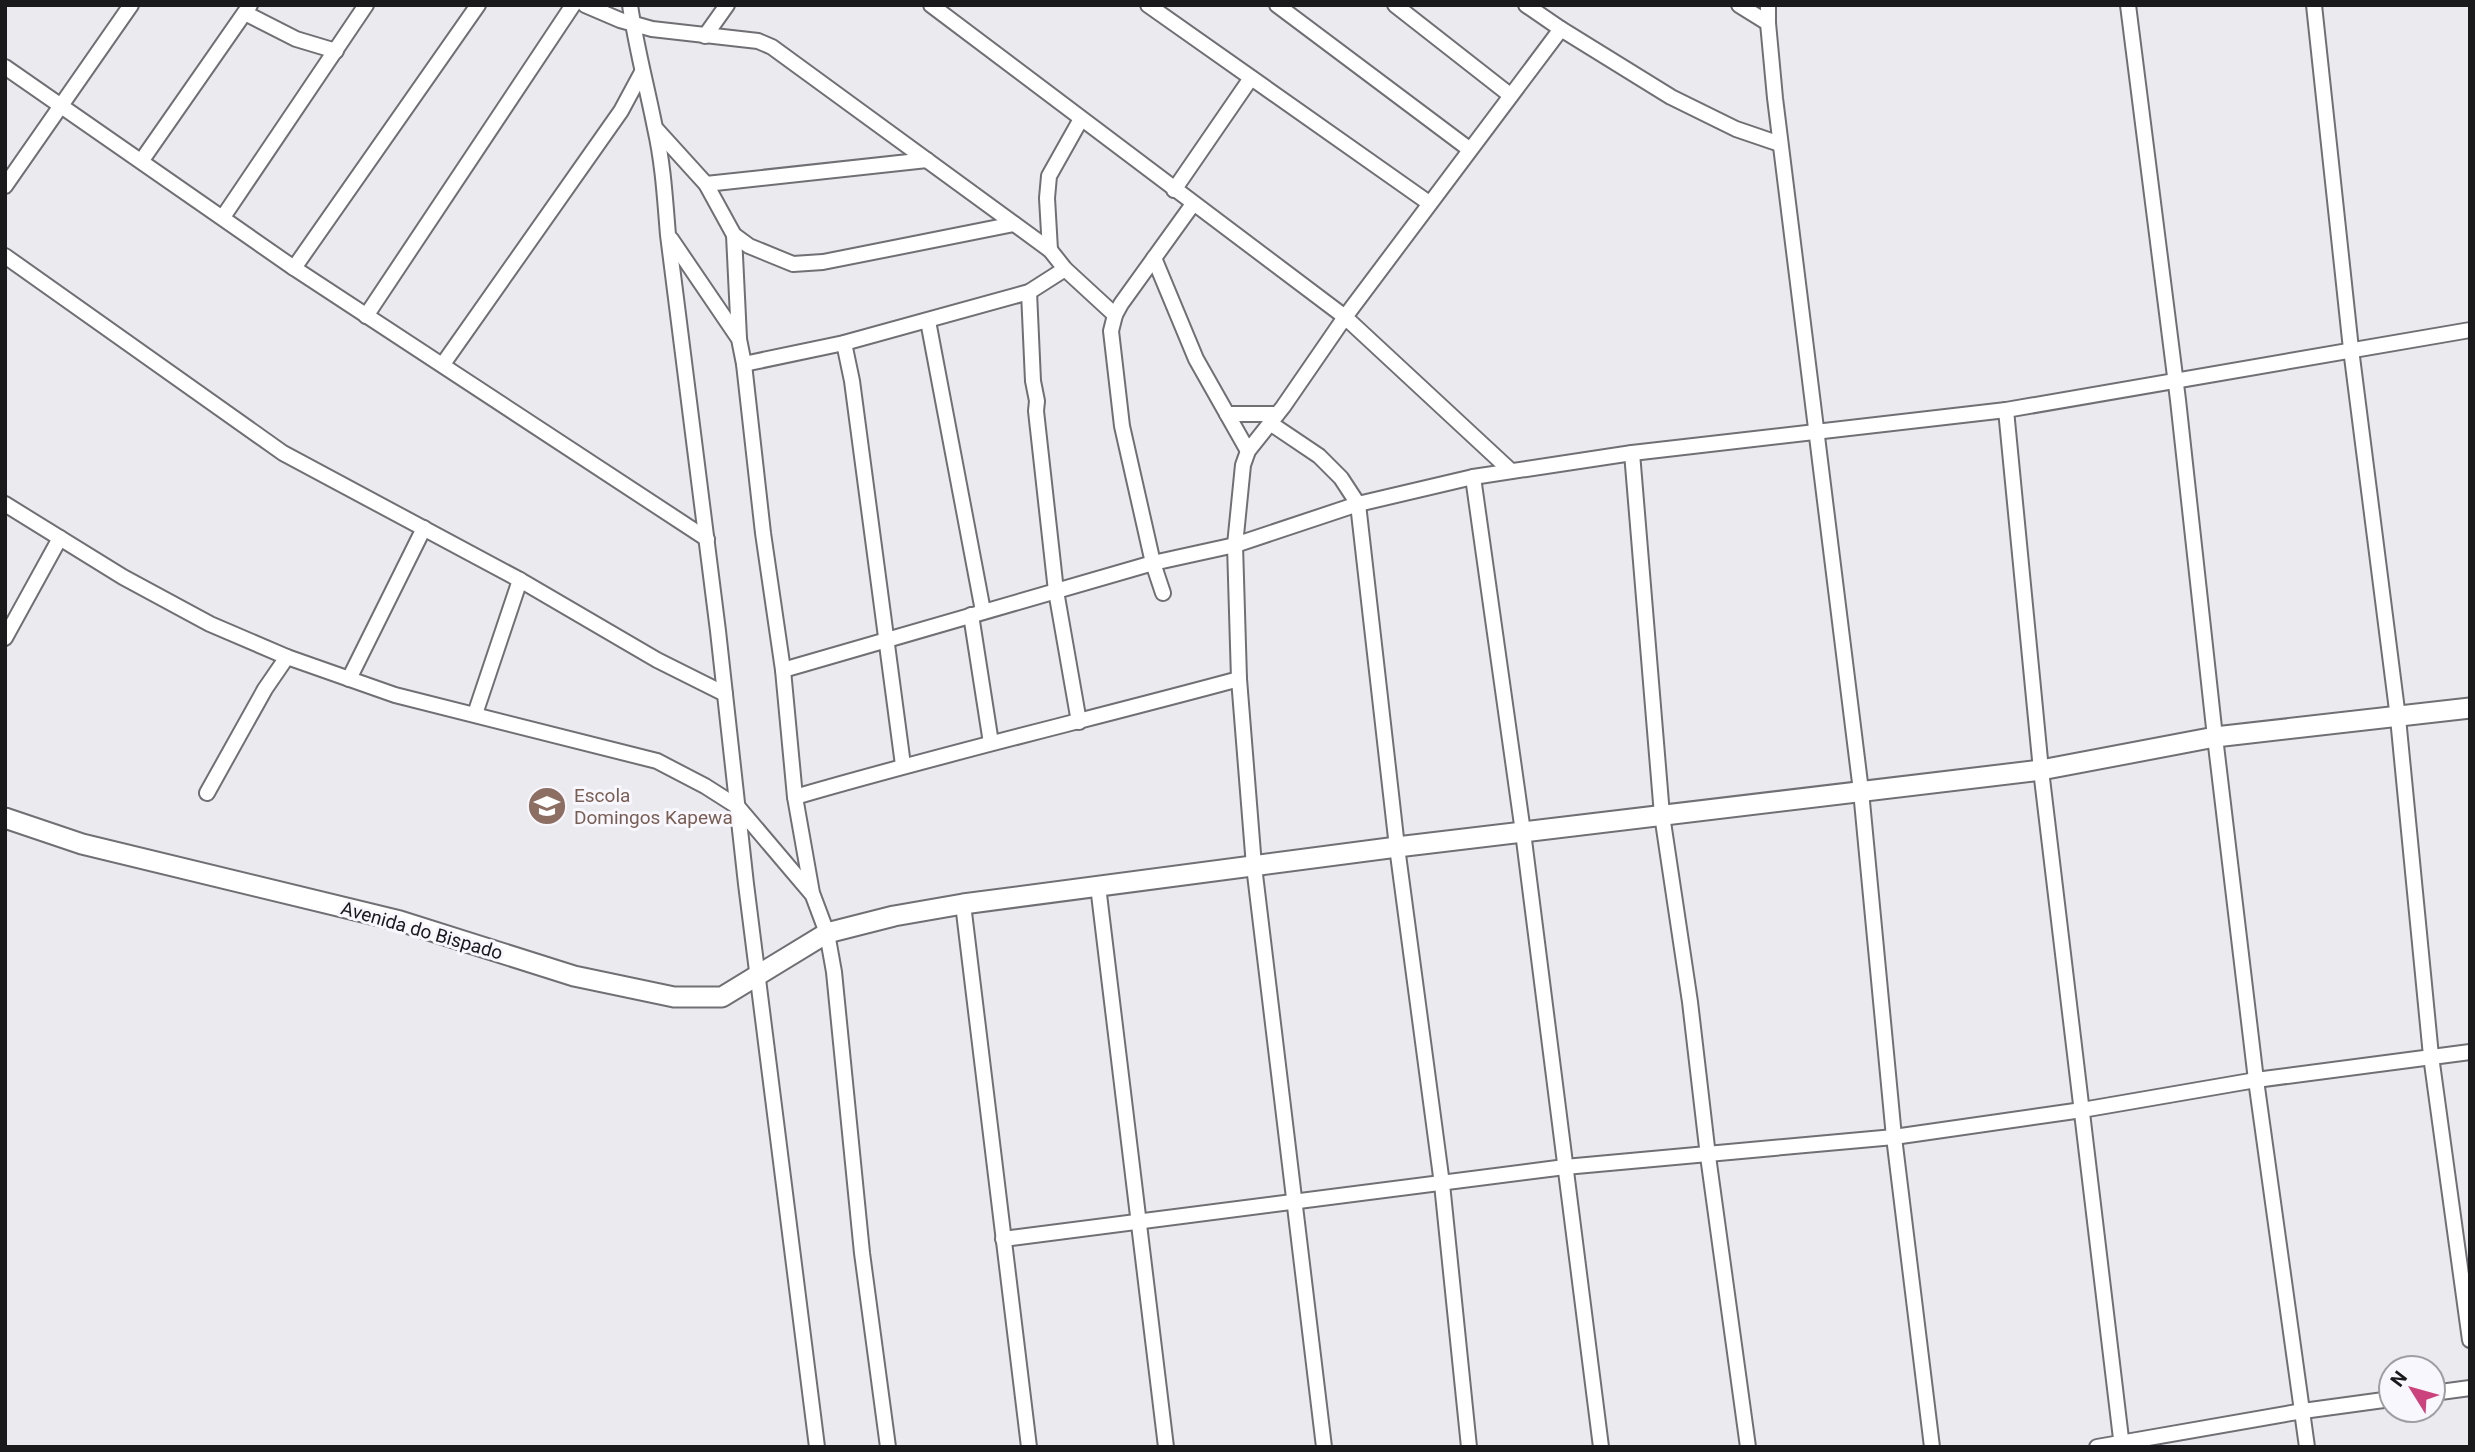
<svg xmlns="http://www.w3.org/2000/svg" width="2475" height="1452" font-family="Roboto,sans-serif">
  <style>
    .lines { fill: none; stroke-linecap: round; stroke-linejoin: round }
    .street-casing { stroke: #706f74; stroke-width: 18 }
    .secondary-casing { stroke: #706f74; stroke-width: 23 }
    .street { stroke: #fff; stroke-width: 14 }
    .secondary { stroke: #fff; stroke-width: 19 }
    .labels { text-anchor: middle; stroke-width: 6; stroke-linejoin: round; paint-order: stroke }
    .education-label { font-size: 19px; fill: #785e54; stroke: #f8f7fd; text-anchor: start }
    .street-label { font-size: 19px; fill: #1a1a1c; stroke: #f8f7fd }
  </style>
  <rect width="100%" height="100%" fill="#ebeaef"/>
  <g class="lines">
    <g class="street-casing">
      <g id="street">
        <polyline points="585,5 620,20 652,29 758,41 772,47 1050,250 1065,269 1115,315"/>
        <path d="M630,5C636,47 647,87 655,128C663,163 665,199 668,235L718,631L746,884L817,1447"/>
        <polyline points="931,5 1345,317 1561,29 1526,5"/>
        <polyline points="1148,5 1429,203"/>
        <polyline points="1277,5 1469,149"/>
        <polyline points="1395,5 1510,95"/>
        <polyline points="1739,5 1768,23"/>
        <polyline points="1768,5 1768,23 1775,98 1861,791 1894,1137 1932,1447"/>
        <polyline points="2128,5 2178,400 2215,737 2256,1080 2307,1447"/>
        <polyline points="2314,5 2351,349 2398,718 2431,1056 2470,1340"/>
        <polyline points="245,13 296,39 336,51"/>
        <polyline points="1561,29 1671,97 1736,129 1780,144"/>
        <polyline points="705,36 727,5"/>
        <polyline points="5,67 294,268 707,539"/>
        <polyline points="657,130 706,184 734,235 749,246 793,264 823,262 1014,224"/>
        <polyline points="142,160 250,5"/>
        <polyline points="706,184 927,160"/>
        <polyline points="5,186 131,5"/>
        <polyline points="1174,190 1251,78"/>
        <polyline points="223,217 366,5"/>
        <polyline points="734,235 739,338"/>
        <polyline points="671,239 739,339 744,364 763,533 783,670 795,797 812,893 827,933 834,972 862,1253 888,1447"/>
        <polyline points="1050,250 1047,198 1049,176 1081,119"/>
        <polyline points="5,256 283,453 520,580 657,660 725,694"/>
        <polyline points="1154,258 1196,359 1248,451"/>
        <polyline points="294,268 478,5"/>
        <polyline points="1029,292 1033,381 1037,401 1036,411 1056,591 1079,722"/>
        <polyline points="366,316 573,5"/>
        <polyline points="928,321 983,611"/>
        <polyline points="844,343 852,381 903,765"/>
        <polyline points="443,364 621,111 642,72"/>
        <polyline points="744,364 844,343 1029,292 1065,269"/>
        <polyline points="2006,410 2041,770 2122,1447"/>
        <polyline points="1227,414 1277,414"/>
        <polyline points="1270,423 1319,456 1341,478 1358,504 1397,847 1442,1184 1469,1447"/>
        <polyline points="1632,453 1662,815 1690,1002 1708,1156 1748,1447"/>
        <polyline points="1473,477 1523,832 1601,1447"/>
        <polyline points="5,504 123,577 210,624 287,657 395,695 657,761 705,786 738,807 811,893"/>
        <polyline points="1163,593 1153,563 1122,426 1111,331 1115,315 1121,304 1193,204"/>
        <polyline points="971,615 991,743"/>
        <polyline points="5,638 60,538"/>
        <polyline points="783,670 1153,563 1235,545 1358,504 1473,477 1632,453 2006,410 2470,330"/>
        <polyline points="349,679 424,528"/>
        <polyline points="475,714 520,580"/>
        <polyline points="207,793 265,689 287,657"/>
        <path d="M795,797C942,754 1091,719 1239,679"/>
        <polyline points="1098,886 1166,1447"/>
        <polyline points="963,904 1029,1447"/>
        <polyline points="1003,1239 1565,1167 1894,1137 2082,1110 2256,1080 2470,1052"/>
        <polyline points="2433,1393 2470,1388"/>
        <polyline points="1324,1447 1254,866 1239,679 1235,545 1243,465 1248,451 1283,407 1345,317 1511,471"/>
        <polyline points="2097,1447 2303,1411 2391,1399"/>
      </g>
    </g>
    <g class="secondary-casing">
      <polyline id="secondary" points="5,818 82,844 400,921 574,976 674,997 722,997 827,933 894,916 963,904 1397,847 2041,770 2215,737 2470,708"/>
    </g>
    <use href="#street" class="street"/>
    <use href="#secondary" class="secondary"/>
  </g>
  <defs>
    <g id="school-disc" transform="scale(2.0125)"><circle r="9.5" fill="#8d6e63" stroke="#f8f7fd"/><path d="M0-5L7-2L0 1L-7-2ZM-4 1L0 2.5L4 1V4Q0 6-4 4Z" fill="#fff"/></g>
  </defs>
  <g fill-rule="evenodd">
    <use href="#school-disc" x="547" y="806"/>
  </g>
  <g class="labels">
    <g class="education-label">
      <text x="574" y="802">Escola<tspan x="574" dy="22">Domingos Kapewa</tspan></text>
    </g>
    <g class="street-label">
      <text transform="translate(422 930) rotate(16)" y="7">Avenida do Bispado</text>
    </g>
  </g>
  <rect width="2475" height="1452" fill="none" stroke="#1a1a1c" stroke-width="14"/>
  <g transform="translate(2412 1389) rotate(307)"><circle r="33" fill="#f8f7fd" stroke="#9f9fa3" stroke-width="2"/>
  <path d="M0-5L12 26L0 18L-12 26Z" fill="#cc427c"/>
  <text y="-10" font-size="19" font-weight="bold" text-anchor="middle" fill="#1a1a1c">N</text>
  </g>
</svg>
